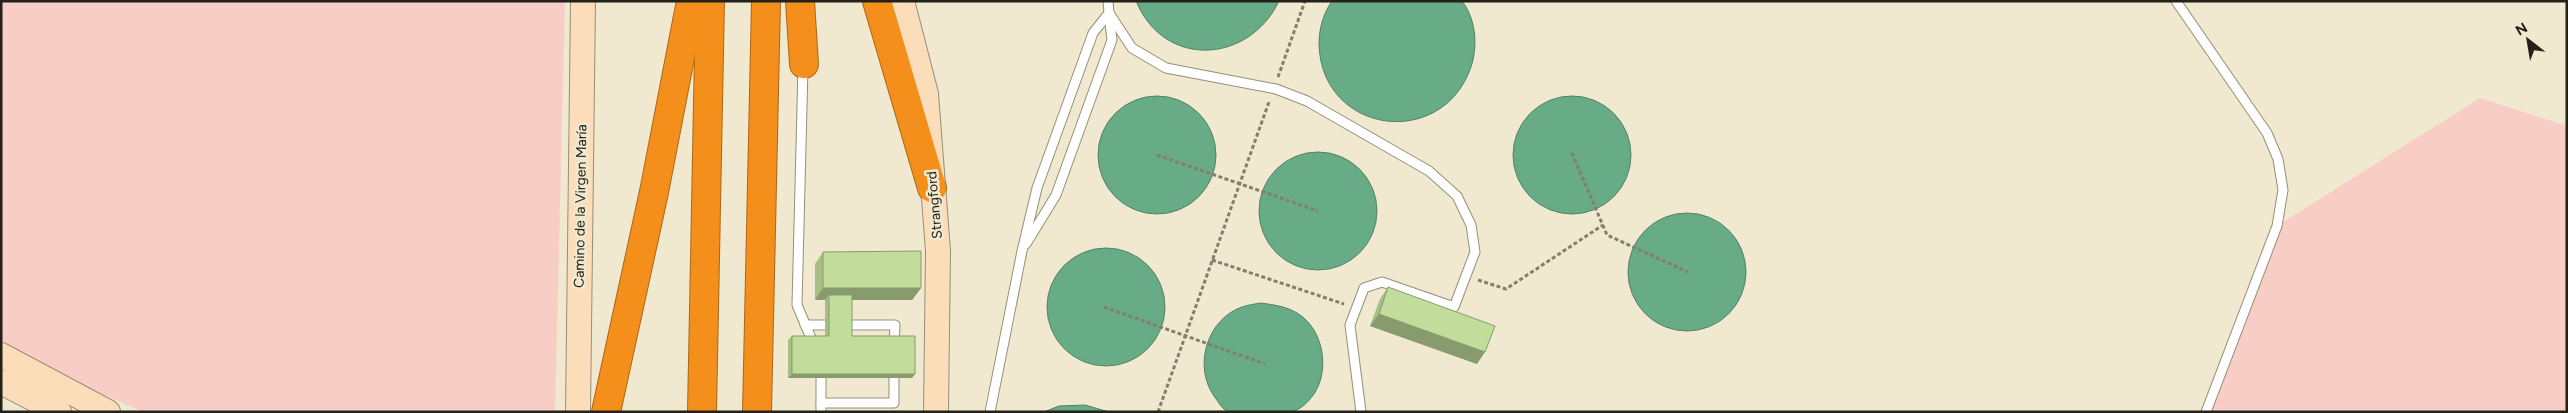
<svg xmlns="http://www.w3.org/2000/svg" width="2568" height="413" font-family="Figtree,sans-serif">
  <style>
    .green { fill: #f8cdc6 }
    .water { fill: #67ac86; stroke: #538265 }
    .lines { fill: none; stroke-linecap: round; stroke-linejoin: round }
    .lane-casing { stroke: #958f79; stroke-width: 11 }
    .secondary-casing { stroke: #958f79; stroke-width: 26 }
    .highway-casing { stroke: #aa6819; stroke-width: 30 }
    .path { stroke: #837e6e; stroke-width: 3; stroke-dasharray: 4 2.5; stroke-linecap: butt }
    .lane { stroke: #fff; stroke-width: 9 }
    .secondary { stroke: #fbddba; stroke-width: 24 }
    .highway { stroke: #f38f1a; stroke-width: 28 }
    .wall { fill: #a7be85 }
    .shaded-wall { fill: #889b6c }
    .building { fill: #c2dd9b; stroke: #889b6c }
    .labels { text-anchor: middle; stroke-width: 5; stroke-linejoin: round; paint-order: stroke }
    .street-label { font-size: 14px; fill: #232118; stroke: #f0e9d0 }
  </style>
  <rect width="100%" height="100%" fill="#f0e9d0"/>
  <g class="green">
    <polygon points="1,1 565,1 555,412 144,412 92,390 1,341"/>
    <polygon points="2480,98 2567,126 2567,412 2206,412 2277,226"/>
  </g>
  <g class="water">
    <path d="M1136,1H1279C1249,64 1164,69 1136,1Z"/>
    <path d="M1332,1H1462C1476,19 1478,46 1471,67C1442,151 1321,134 1319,44C1319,29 1323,14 1332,1Z"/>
    <circle cx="1157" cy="155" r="59"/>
    <circle cx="1572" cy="155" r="59"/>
    <circle cx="1318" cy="211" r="59"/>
    <circle cx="1687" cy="272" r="59"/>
    <circle cx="1106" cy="307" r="59"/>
    <path d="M1261,303C1274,305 1285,306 1297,313C1324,329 1330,370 1314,394C1300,413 1293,412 1272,412C1260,412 1241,413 1229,412C1222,410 1218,401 1214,396C1193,366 1207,319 1242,307C1248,305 1254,304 1261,303Z"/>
    <polygon points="1085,405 1109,412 1044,412 1059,406"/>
  </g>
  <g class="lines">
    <g class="lane-casing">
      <g id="lane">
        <polyline points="1108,1 1109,13 1132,48 1166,68 1276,89 1307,101 1429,171 1457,196 1471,225 1475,252 1454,307 1382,282 1364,288 1350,325 1361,412"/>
        <polyline points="2176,1 2267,133 2278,159 2283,190 2277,226 2206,412"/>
        <polyline points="803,67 797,305 814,345"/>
        <polyline points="1026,244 1056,195 1112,40 1109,16"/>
        <polyline points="805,325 895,325 894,346"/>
        <polyline points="821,367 821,412"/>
        <polyline points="821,403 894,403 894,366"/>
        <polyline points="990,412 1022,251 1037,188 1093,33 1109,13"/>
      </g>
    </g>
    <g class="secondary-casing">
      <g id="secondary">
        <polyline points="902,1 926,94 938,251 936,412"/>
        <polyline points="1,355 108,412"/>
        <polyline points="1,382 59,412"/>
        <polyline points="578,412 583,1"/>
      </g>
    </g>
    <g class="highway-casing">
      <g id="highway">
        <polyline points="800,1 804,64"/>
        <polyline points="877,1 932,188"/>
        <polyline points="606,412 654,192 691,1"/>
        <polyline points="702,412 710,1"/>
        <polyline points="757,412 766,1"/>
      </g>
    </g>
    <g class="path">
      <polyline points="1278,77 1305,1"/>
      <polyline points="1572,153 1607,235 1688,272"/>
      <polyline points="1157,155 1318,211"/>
      <polyline points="1212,260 1344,304"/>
      <polyline points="1478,280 1506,289 1603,225"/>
      <polyline points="1104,307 1265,364"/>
      <polyline points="1158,412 1269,102"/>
    </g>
    <use href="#lane" class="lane"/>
    <use href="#secondary" class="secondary"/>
    <use href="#highway" class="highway"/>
  </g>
  <g class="wall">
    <polygon points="823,252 921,288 912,300 852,300 852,336 912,378 788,378 788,340 792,336 825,336 825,300 815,300 815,264"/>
    <polygon points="1388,287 1477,364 1370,326 1380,299"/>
  </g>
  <g class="shaded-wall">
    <polygon points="823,288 921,288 912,300 829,300 829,295 825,300 815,300"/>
    <polygon points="1379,314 1485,352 1477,364 1370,326"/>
    <polygon points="792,374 915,374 912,378 788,378"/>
  </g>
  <g class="building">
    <polygon points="921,251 921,288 823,288 823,252"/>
    <polygon points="1388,287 1495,326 1485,352 1379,314"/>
    <polygon points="829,295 852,295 852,336 915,336 915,374 792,374 792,336 829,336"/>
  </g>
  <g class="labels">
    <g class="street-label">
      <text transform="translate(934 205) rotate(-95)" y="5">Strangford</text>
      <text transform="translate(580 206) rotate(-89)" y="5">Camino de la Virgen María</text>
    </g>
  </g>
  <rect width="2568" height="413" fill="none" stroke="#232118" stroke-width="5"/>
  <g transform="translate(2528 40) rotate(329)" stroke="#f0e9d0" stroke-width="4" paint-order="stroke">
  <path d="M0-4L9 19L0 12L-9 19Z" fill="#232118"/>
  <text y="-8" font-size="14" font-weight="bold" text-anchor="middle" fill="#232118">N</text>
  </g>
</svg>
